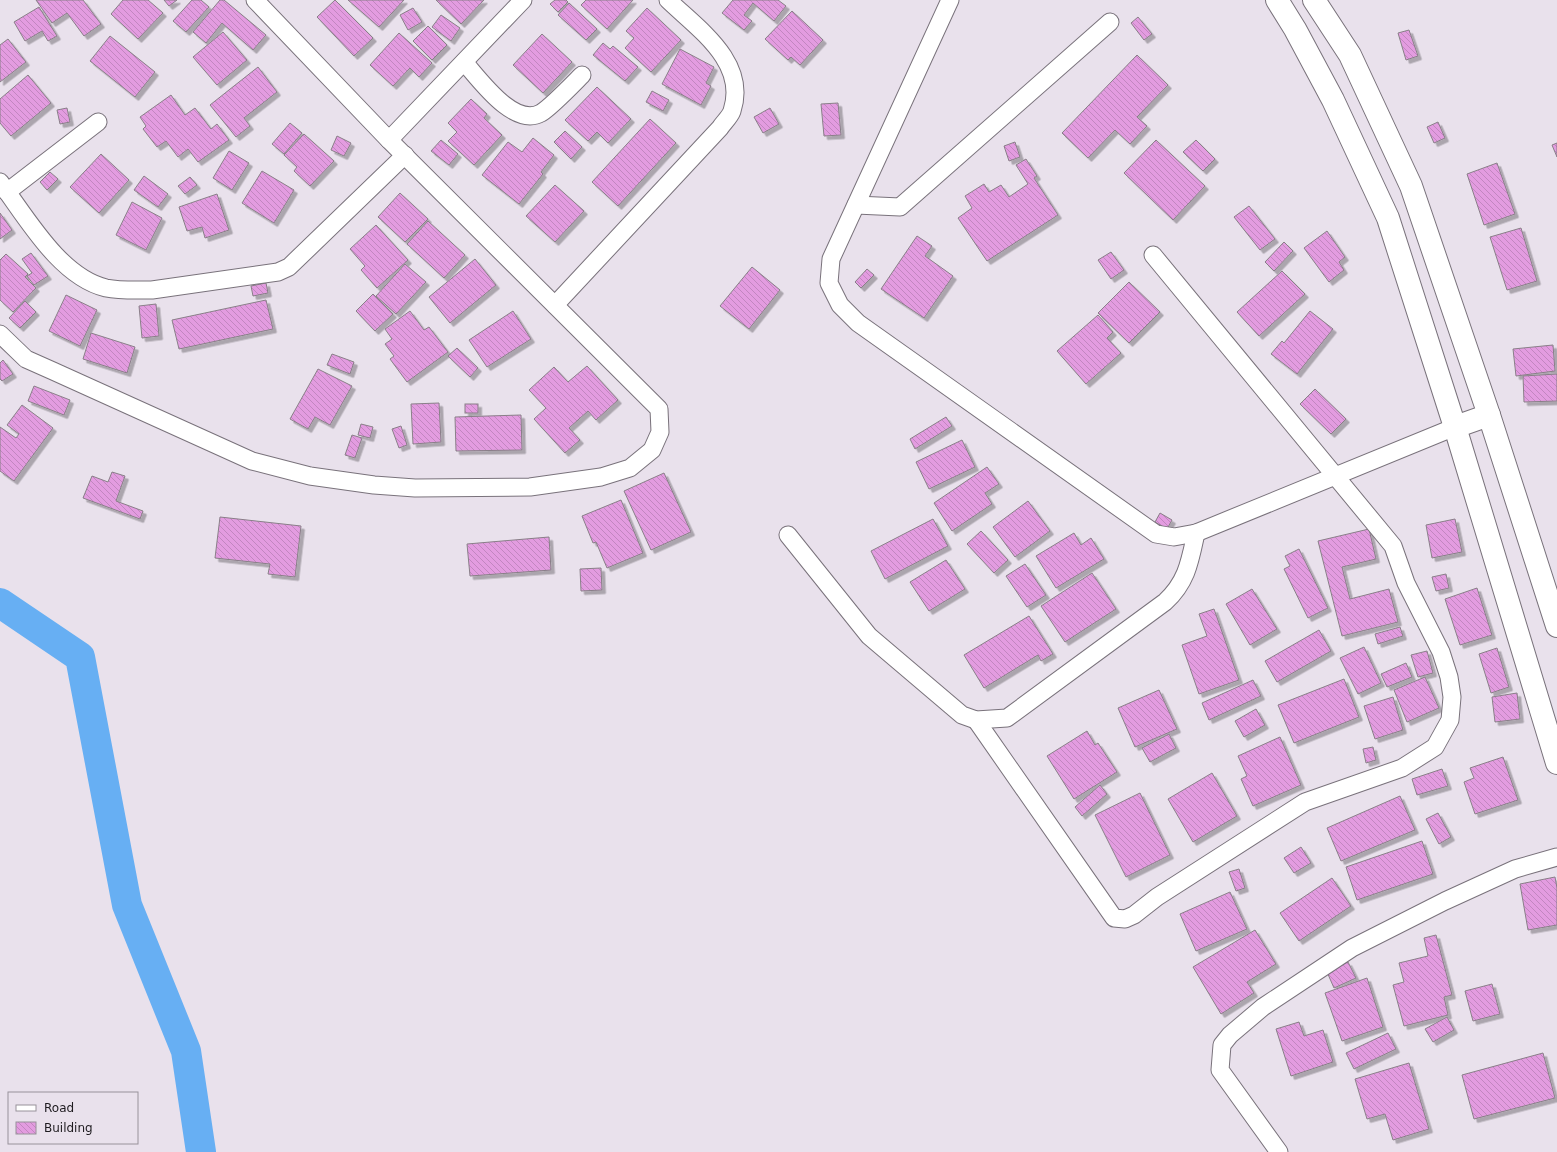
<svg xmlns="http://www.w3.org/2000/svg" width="1557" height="1152" font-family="'DejaVu Sans',sans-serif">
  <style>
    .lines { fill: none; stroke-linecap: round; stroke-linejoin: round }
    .river { stroke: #67aff3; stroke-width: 30 }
    .building { fill: url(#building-back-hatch); stroke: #897f88; filter: url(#shadow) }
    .street-casing { stroke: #79727b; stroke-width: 19 }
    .secondary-casing { stroke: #79727b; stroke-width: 24 }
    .street { stroke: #fff; stroke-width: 17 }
    .secondary { stroke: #fff; stroke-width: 22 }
  </style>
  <defs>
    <pattern id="building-back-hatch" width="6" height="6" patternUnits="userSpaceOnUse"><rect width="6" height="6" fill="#e39ce0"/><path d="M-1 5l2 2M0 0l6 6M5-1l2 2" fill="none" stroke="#c286c0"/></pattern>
    <filter id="shadow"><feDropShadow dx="3.5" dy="3.5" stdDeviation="0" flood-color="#0004"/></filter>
  </defs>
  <rect width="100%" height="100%" fill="#e9e1ec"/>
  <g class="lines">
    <polyline class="river" points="0,603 80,657 127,905 186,1051 201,1152"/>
  </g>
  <g class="building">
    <polygon points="36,0 83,0 101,24 84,36 67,13 52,23"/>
    <polygon points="123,0 148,0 163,13 138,39 111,14"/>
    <polygon points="164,0 177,0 169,6"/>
    <polygon points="192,0 201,0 209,7 186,32 173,21"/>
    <polygon points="220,0 224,0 266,35 253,50 222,23 206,43 193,32"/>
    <polygon points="335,0 373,38 354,56 317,17"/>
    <polygon points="348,0 404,0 379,27"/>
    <polygon points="436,0 484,0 461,24"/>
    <polygon points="555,0 566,0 568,2 558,12 550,4"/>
    <polygon points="586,0 633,0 607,29 581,5"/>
    <polygon points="733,0 778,0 786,6 774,21 753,3 744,15 752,21 744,30 722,13"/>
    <polygon points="569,3 597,29 586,40 558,15"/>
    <polygon points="39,7 57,36 48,41 42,31 25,41 14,22"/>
    <polygon points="413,8 422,22 408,30 400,15"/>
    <polygon points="647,8 681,40 651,72 625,48 634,38 626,31"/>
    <polygon points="792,11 823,40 800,65 791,57 788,60 765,39"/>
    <polygon points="441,15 460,28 451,41 432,27"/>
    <polygon points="1138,17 1152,34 1144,40 1131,23"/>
    <polygon points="428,26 447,45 432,60 413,41"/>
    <polygon points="1409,30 1418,56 1406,60 1398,33"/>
    <polygon points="223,32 247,60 217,85 193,57"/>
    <polygon points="399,33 432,63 419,77 410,68 393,86 370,65"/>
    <polygon points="542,34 572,62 543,93 513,65"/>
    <polygon points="110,36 155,72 135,97 90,61"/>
    <polygon points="8,39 26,62 0,82 0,45"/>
    <polygon points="603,43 610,49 613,46 638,67 625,81 593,55"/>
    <polygon points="680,49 714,67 706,83 711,86 701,105 662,84"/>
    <polygon points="1137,55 1168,85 1137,117 1147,126 1130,144 1115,130 1088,158 1062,133"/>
    <polygon points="258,67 277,92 244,118 250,126 236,137 210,105"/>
    <polygon points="28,75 51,103 11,136 0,123 0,99"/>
    <polygon points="597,87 631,119 608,143 597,132 588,141 565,120"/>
    <polygon points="652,91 669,100 663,111 646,102"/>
    <polygon points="171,95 185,115 195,108 211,129 217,124 229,140 198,162 188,149 178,157 166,141 157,147 143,129 146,126 140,117"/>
    <polygon points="471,99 487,114 484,118 502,135 474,165 448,141 457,132 448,123"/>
    <polygon points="838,103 841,135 824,136 821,104"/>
    <polygon points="67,108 70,122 60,124 57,110"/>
    <polygon points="770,108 779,124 763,133 754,117"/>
    <polygon points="650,119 676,143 618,206 592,182"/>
    <polygon points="1438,122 1445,138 1434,143 1427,127"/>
    <polygon points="290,123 302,133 284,154 272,144"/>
    <polygon points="565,131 582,147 571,159 554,142"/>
    <polygon points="304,134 334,161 310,186 294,171 297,167 284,155"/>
    <polygon points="337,136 351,143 344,156 331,150"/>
    <polygon points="533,138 554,155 541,172 543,174 519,204 482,175 508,142 522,152"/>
    <polygon points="441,140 458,154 449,165 431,151"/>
    <polygon points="1156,140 1205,186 1173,220 1124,173"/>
    <polygon points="1196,140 1215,159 1203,171 1183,152"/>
    <polygon points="1015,142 1020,157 1009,161 1004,146"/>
    <polygon points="1557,143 1557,157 1552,145"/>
    <polygon points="229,151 249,163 232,190 213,178"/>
    <polygon points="101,154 129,180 99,213 70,187"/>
    <polygon points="1026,159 1037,176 1034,178 1058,215 987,261 958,218 972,208 965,196 984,184 989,192 1001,185 1009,197 1028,184 1016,165"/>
    <polygon points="1497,163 1515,214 1484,225 1467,174"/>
    <polygon points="262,171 294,190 274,223 242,203"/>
    <polygon points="50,172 58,179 47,190 40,182"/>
    <polygon points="144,176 168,194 158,207 134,190"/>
    <polygon points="190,177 197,185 185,194 178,186"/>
    <polygon points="555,185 584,211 555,242 526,216"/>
    <polygon points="400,193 428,219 405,242 378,217"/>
    <polygon points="217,194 229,230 205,238 202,227 187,231 179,207"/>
    <polygon points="132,202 162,218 146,250 116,235"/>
    <polygon points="1249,206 1275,239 1260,250 1234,217"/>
    <polygon points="0,213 12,230 0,239"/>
    <polygon points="428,221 465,255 444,278 407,244"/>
    <polygon points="376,225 408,260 377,288 361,270 365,266 350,249"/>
    <polygon points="1521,228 1537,281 1507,290 1490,237"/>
    <polygon points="1327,231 1345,257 1339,262 1344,270 1329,282 1304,248"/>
    <polygon points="917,236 932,246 925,256 953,276 924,318 881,289"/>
    <polygon points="1284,242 1293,251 1274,271 1265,262"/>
    <polygon points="1111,252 1124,270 1111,279 1098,260"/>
    <polygon points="31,253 48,276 34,285 27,276 32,273 22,259"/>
    <polygon points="6,254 28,274 25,277 36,288 13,312 0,300 0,260"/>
    <polygon points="475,259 496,285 450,323 429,297"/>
    <polygon points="405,264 426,282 396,314 376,296"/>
    <polygon points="752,267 780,290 749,329 720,306"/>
    <polygon points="867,269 874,275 861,288 855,282"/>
    <polygon points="1282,271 1305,294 1259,336 1237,312"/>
    <polygon points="1129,282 1160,312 1129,343 1098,313"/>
    <polygon points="266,283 268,293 253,296 251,286"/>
    <polygon points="373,294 393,314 375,331 356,311"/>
    <polygon points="66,295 97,310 80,346 49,331"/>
    <polygon points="266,300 273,329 179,349 172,320"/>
    <polygon points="25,301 36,312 20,328 9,318"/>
    <polygon points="156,304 159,336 142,338 139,306"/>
    <polygon points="410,311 424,330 429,327 448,352 407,382 390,359 394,356 385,344 392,339 385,329"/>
    <polygon points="513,311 531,339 487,367 469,340"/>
    <polygon points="1310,311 1333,329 1297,374 1271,354 1282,341 1284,343"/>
    <polygon points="1098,315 1113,332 1107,338 1121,353 1086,384 1057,351"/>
    <polygon points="91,333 135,347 127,373 83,359"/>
    <polygon points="1553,345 1555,371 1516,376 1513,349"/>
    <polygon points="457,348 478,368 470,377 448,356"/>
    <polygon points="332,354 354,362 350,374 327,365"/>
    <polygon points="3,360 13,374 2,381 0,379 0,363"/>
    <polygon points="587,366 618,400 596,420 588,411 569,428 580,440 565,453 534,419 546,408 529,390 554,367 568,382"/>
    <polygon points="318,369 352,386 330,425 315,417 308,429 290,419"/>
    <polygon points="1557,374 1557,401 1524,402 1523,376"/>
    <polygon points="34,386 70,400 64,415 28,401"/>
    <polygon points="1315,389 1346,419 1331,434 1300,404"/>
    <polygon points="439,403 441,442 413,444 411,404"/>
    <rect x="465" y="404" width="13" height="9"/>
    <polygon points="22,405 53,428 14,481 0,471 0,427 16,438 19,434 7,425"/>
    <polygon points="521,415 522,450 456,451 455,417"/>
    <polygon points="946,417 952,426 915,449 910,439"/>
    <polygon points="361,424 373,427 370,438 358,435"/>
    <polygon points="401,426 407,445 399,448 392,429"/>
    <polygon points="352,435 362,438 355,458 345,455"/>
    <polygon points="962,440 975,467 929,489 916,462"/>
    <polygon points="987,467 999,484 985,493 992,504 952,531 934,503"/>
    <polygon points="112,472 125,476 116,501 143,511 140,519 83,498 92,476 108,482"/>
    <polygon points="664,473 691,532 651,550 624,491"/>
    <polygon points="621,500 643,553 607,568 596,542 593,543 582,516"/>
    <polygon points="1028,501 1050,531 1015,557 993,527"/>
    <polygon points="1160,513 1172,520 1167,529 1155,522"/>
    <polygon points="220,517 301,526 295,577 268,574 270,564 215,558"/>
    <polygon points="933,519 948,546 885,579 871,551"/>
    <polygon points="1455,519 1462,552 1432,558 1426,525"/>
    <polygon points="1369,529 1376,559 1342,567 1350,599 1389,589 1398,622 1342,636 1318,541"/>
    <polygon points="981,531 1008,560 994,573 967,544"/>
    <polygon points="1074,533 1081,545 1091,538 1104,559 1056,588 1036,556"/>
    <polygon points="549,537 551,570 470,576 467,544"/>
    <polygon points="1299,549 1328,608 1308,618 1284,569 1290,566 1285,556"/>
    <polygon points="946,560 965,589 929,611 910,582"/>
    <polygon points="1025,564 1046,595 1027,607 1006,576"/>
    <polygon points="601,568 602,590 581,591 580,569"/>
    <polygon points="1092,573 1116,609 1065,642 1041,606"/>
    <polygon points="1446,574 1449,588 1436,591 1432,577"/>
    <polygon points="1477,588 1492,635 1460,645 1445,599"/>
    <polygon points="1252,589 1277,629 1250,645 1226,604"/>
    <polygon points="1214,609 1239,680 1199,694 1182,645 1207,636 1199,614"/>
    <polygon points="1029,616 1053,654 1041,661 1038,655 984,688 964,655"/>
    <polygon points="1400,627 1403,636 1378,644 1375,634"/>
    <polygon points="1319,630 1331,651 1277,682 1265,661"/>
    <polygon points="1364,647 1381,683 1358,694 1340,658"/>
    <polygon points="1497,648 1509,687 1491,693 1479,654"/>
    <polygon points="1427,651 1433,673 1418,677 1411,655"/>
    <polygon points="1406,663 1412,677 1387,687 1381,674"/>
    <polygon points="1425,677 1439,708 1407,722 1394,690"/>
    <polygon points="1344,679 1359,717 1294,743 1278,705"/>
    <polygon points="1253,680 1261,696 1209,720 1202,703"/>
    <polygon points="1159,690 1177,729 1135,747 1118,708"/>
    <polygon points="1517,693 1520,719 1495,722 1492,697"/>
    <polygon points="1393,697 1403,730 1375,739 1364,706"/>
    <polygon points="1256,709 1265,725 1244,737 1235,721"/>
    <polygon points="1087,731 1095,745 1098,743 1117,772 1074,799 1047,756"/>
    <polygon points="1169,734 1176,748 1150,762 1142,748"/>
    <polygon points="1280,737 1301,785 1253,806 1241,779 1247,776 1238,756"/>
    <polygon points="1373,747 1376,760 1366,763 1363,749"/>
    <polygon points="1503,757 1518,800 1475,814 1464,782 1474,778 1470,768"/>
    <polygon points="1442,769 1448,786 1417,795 1412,779"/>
    <polygon points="1212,773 1237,816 1193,842 1168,799"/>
    <polygon points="1100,785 1107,794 1082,816 1075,807"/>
    <polygon points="1140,793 1170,855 1126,877 1095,815"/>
    <polygon points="1400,796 1415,830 1341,861 1327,828"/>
    <polygon points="1438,813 1451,837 1439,844 1426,819"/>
    <polygon points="1422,841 1433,874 1357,900 1346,867"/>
    <polygon points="1301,847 1311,863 1294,873 1284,858"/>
    <polygon points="1239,869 1245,888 1236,891 1229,872"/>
    <polygon points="1555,877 1557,888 1557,925 1528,930 1520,884"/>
    <polygon points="1332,878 1351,906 1299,941 1280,913"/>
    <polygon points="1230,892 1247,929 1196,951 1180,914"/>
    <polygon points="1255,930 1276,964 1247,982 1254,993 1221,1014 1193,967"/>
    <polygon points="1436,935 1452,995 1444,997 1448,1015 1404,1026 1393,985 1404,982 1399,963 1428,956 1424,938"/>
    <polygon points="1348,962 1356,978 1334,988 1327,972"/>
    <polygon points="1367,978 1383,1027 1342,1041 1325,993"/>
    <polygon points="1492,984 1500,1014 1473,1021 1465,991"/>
    <polygon points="1447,1017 1454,1030 1433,1042 1425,1029"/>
    <polygon points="1299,1022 1304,1036 1323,1030 1333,1062 1291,1076 1276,1029"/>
    <polygon points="1388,1033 1396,1049 1354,1069 1346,1053"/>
    <polygon points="1543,1053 1555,1098 1474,1119 1462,1075"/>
    <polygon points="1409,1063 1429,1129 1393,1140 1385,1114 1367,1119 1355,1079"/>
  </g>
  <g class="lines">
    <g class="street-casing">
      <g id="street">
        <polyline points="950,0 831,259 829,283 840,305 858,323 1156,534 1174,537 1196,533 1455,427"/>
        <path d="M464,62C480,80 514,128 541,113C551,107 573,84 582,75"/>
        <polyline points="389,140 523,0"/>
        <path d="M0,182C27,218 60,277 106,288C121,291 137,290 152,290L278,272L289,267L405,155"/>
        <polyline points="7,192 98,122"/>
        <polyline points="856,205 900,207 1110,22"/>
        <path d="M555,305L720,128C723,123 730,117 732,111C748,62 698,29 668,0"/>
        <polyline points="0,334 26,359 53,371 252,461 310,476 374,485 415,488 530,487 601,477 630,468 652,450 660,432 659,409 389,140 255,0"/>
        <path d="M788,535L869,636L962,715L976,720L1007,718L1165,602C1187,582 1190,561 1196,533"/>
        <polyline points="976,720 1114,918 1125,919 1134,915 1157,897 1305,802 1402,768 1435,747 1450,720 1452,697 1449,677 1441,652 1406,583 1393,546 1153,255"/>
        <polyline points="1279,1152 1220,1070 1222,1045 1230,1035 1263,1007 1352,948 1445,901 1515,869 1557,857"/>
      </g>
    </g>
    <g class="secondary-casing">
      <g id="secondary">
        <polyline points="1277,0 1295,29 1333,100 1388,218 1455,427 1557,763"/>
        <polyline points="1314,0 1350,55 1411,186 1489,415 1557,626"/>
        <polyline points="1455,427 1489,415"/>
      </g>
    </g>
    <use href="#street" class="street"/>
    <use href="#secondary" class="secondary"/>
  </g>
  <rect x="8" y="1092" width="130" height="52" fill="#e9e1ec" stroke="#98929a"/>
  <rect x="16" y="1105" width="20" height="6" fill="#ffffff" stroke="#98929a"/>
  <text x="44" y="1112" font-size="12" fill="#1e1b1f">Road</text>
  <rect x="16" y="1122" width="20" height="12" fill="url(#building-back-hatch)" stroke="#98929a"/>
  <text x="44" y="1132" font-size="12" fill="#1e1b1f">Building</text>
</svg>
